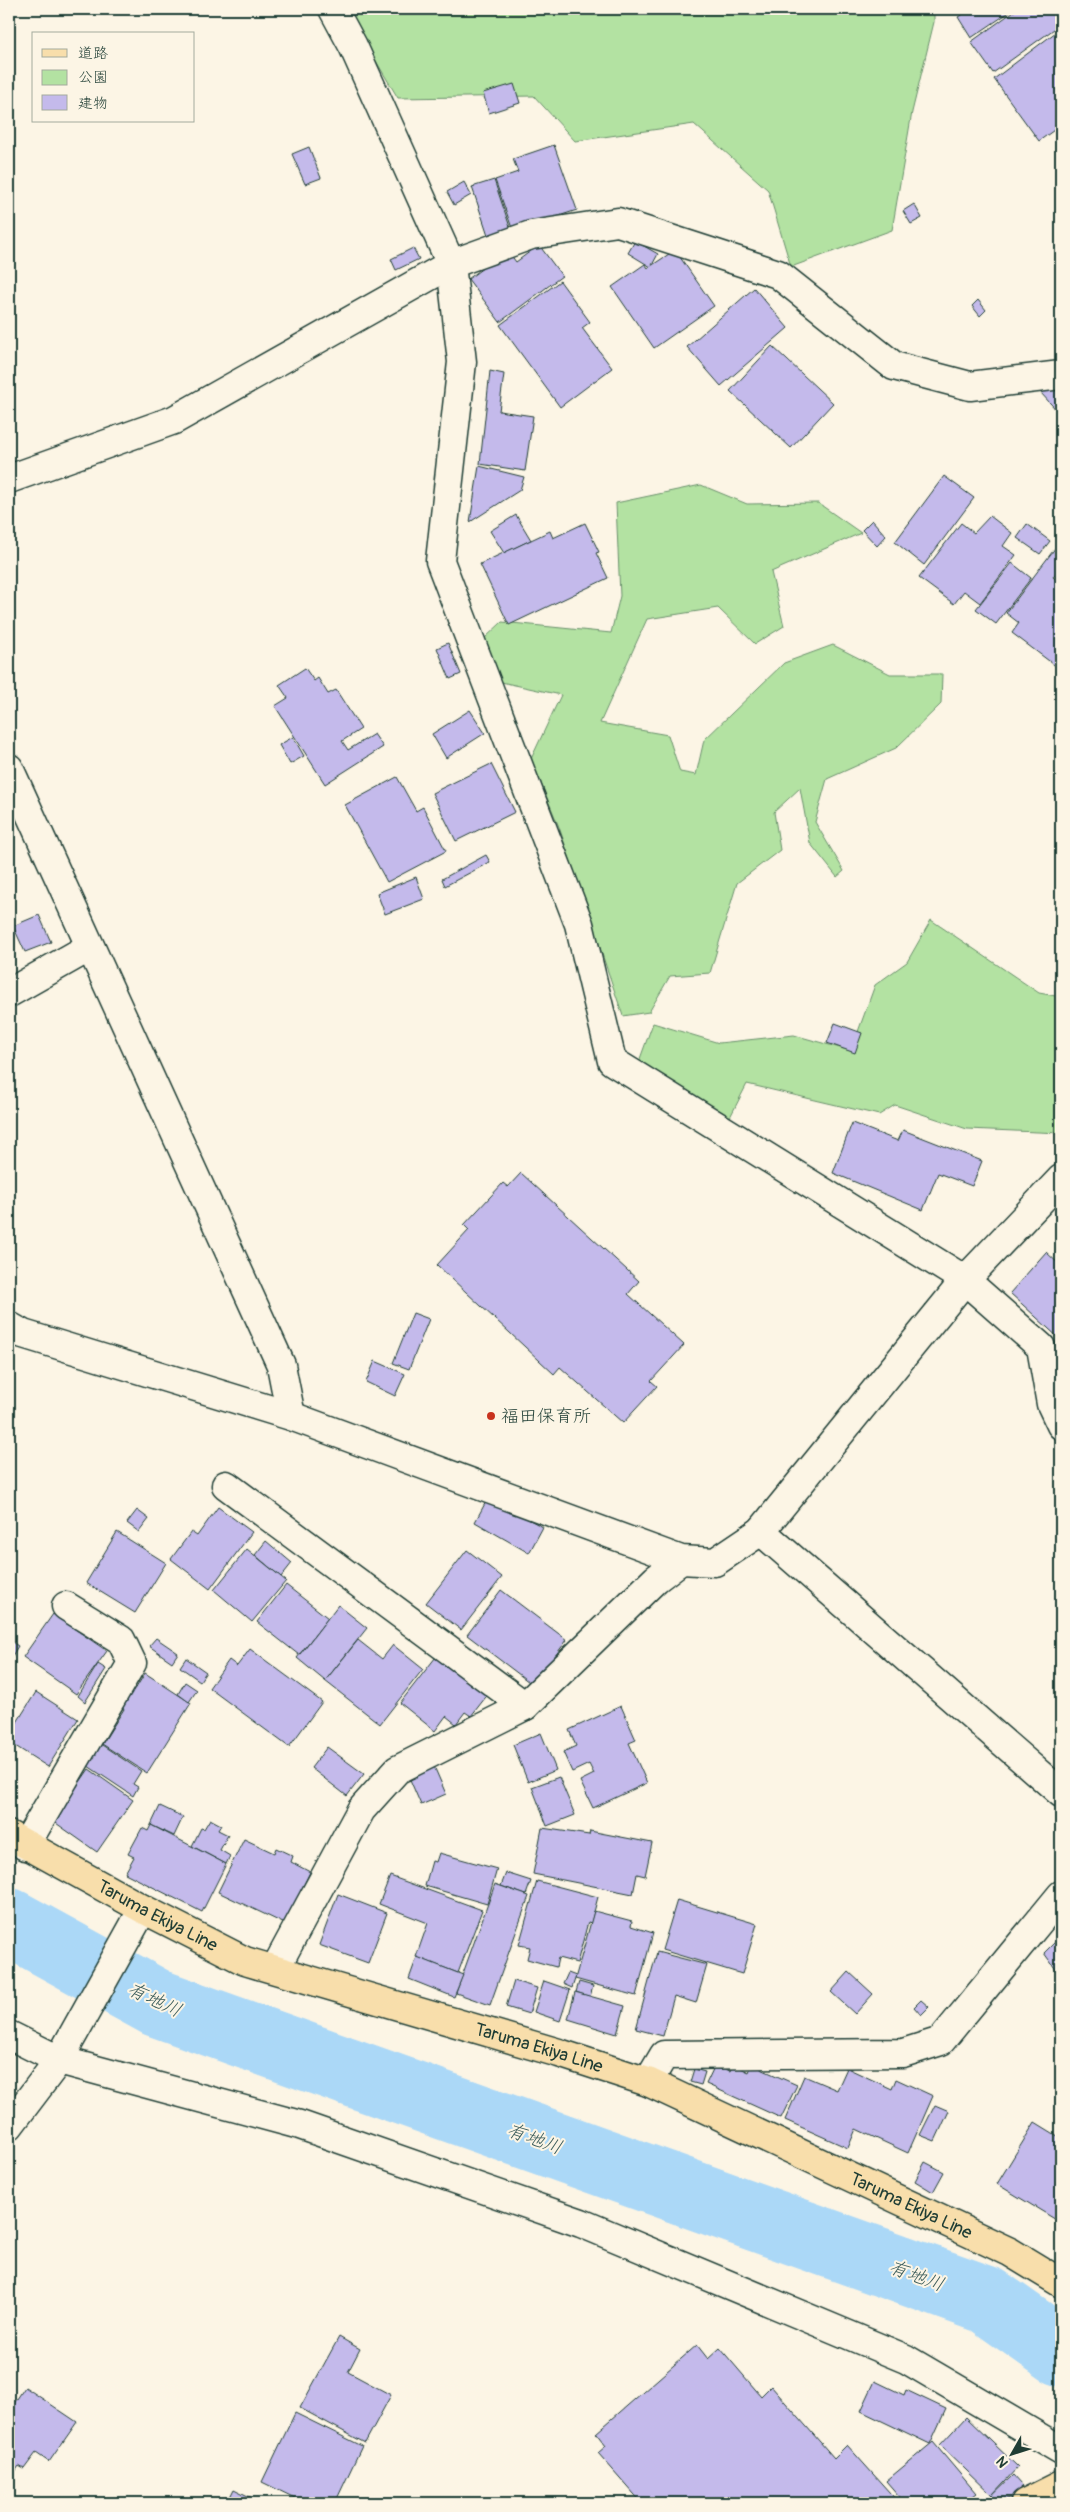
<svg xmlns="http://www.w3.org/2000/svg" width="1070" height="2512" font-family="Pangolin,'Klee One',sans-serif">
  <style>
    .green { fill: #b3e2a2; stroke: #69906b }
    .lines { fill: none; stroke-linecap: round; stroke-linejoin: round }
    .river { stroke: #abd8f7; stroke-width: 68 }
    .building { fill: #c4baeb; stroke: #1f3d34 }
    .minor-casing { stroke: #1f3d34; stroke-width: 31 }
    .major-casing { stroke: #1f3d34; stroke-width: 31 }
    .minor { stroke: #fcf5e5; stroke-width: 28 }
    .major { stroke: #f8deab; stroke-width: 28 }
    .poi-dot { fill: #c8321e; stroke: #fcf5e5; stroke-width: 2 }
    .labels { text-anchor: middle; stroke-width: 4; stroke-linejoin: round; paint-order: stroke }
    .poi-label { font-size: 18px; fill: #1f3d34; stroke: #fcf5e5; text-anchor: start }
    .street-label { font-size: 18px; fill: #1f3d34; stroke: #fcf5e5 }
    .water-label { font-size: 19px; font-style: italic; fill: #3b5c5b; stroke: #fcf5e5 }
  </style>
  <rect width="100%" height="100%" fill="#fcf5e5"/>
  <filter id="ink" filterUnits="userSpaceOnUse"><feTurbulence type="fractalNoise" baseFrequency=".02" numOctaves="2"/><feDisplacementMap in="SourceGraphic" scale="10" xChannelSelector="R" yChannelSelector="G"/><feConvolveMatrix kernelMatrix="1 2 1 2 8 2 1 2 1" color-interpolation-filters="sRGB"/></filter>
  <g filter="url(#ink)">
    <g class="green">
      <polygon points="345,9 934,9 934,22 912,112 892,230 791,267 768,190 694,124 575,141 534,96 398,98"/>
      <polygon points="701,485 747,504 818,503 861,533 771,572 784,626 755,644 718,608 647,619 600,723 668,735 680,772 696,775 704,740 784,663 833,645 890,674 942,674 941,704 896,748 827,779 815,822 844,871 837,877 810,843 800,788 774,812 780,850 737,883 710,973 670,976 649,1012 623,1016 559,827 531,759 561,695 501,682 484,639 502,622 611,633 620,596 616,503"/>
      <polygon points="931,920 1039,993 1061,997 1061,1133 967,1129 895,1105 879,1115 747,1084 728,1121 637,1067 653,1023 719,1043 794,1035 851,1051 875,985 907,962"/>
    </g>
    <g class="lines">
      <polyline class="river" points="9,1922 157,2003 987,2300 1061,2352"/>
    </g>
    <g class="building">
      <polygon points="971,9 1014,9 971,38 958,17"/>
      <polygon points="1017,9 1053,9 1061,20 1061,24 993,73 971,42"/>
      <polygon points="1056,32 1061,39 1061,125 1039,141 994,79"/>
      <polygon points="514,84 520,103 489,113 483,93"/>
      <polygon points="554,145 577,210 513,231 495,180 518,172 513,159"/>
      <polygon points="309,147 321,178 305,184 292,154"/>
      <polygon points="494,180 511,230 489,238 472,187"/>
      <polygon points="464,182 471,195 454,205 447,192"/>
      <polygon points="914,204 922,218 911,224 903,211"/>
      <polygon points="635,241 658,254 651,267 628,253"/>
      <polygon points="539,245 562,276 500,322 468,279 495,259 498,263 510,254 516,262"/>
      <polygon points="413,248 419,259 396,270 391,259"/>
      <polygon points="675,250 714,306 654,348 612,287 645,264 648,268"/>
      <polygon points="560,281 590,322 582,328 612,368 560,407 500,325"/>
      <polygon points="754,288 788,328 721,386 687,347"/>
      <polygon points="978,300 986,310 980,316 972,306"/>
      <polygon points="772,346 833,403 791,448 730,391"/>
      <polygon points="490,371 504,374 499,411 533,416 525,471 480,464"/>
      <polygon points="1050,383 1061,384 1061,415 1040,392"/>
      <polygon points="479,466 524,477 520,490 470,522"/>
      <polygon points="944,476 974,498 924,565 895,542"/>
      <polygon points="516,515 531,540 504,553 490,531"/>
      <polygon points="990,516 1012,533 1003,546 1016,555 980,603 964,591 954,604 919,578 961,523 974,533"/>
      <polygon points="872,520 886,536 877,546 862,530"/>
      <polygon points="585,523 599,552 596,553 608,578 509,625 480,564 550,531 553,538"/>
      <polygon points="1027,524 1050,541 1040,554 1017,538"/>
      <polygon points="1056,547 1061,552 1061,566 1053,577 1061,584 1061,661 1057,667 1012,633 1019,623 1006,613"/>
      <polygon points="1012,563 1031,578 996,624 976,609"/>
      <polygon points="448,643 461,674 450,679 437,648"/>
      <polygon points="305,668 314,681 318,678 328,694 336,690 361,729 342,741 348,750 374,734 383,747 325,784 275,706 288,698 279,685"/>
      <polygon points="470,710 485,733 446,758 432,734"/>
      <polygon points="293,737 304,756 290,764 279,745"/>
      <polygon points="491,764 515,812 456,841 432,793"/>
      <polygon points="397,777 416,811 423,807 446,851 387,882 345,805"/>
      <polygon points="486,855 490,862 445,886 442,879"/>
      <polygon points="416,877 424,899 385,914 377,893"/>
      <polygon points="39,915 51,942 25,952 13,926"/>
      <polygon points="835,1023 862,1033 855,1053 827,1043"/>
      <polygon points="852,1123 898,1141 903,1130 982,1161 972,1186 938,1173 923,1210 833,1173"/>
      <polygon points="521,1173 639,1281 628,1294 684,1345 651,1381 657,1386 623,1423 560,1367 554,1374 437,1265 469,1230 464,1225 503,1183 508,1187"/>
      <polygon points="1046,1252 1061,1266 1061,1340 1010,1293"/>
      <polygon points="413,1313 429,1319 409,1369 393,1363"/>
      <polygon points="375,1361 405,1374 395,1396 366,1382"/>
      <polygon points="488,1498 543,1527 529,1553 475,1522"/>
      <polygon points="218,1507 252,1532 210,1589 171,1559 191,1532 197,1536"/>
      <polygon points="137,1510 149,1519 139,1532 127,1523"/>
      <polygon points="117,1532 166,1563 135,1613 86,1583"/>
      <polygon points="266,1541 292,1563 281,1577 255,1555"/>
      <polygon points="247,1549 286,1581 252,1622 214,1590"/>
      <polygon points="467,1550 502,1577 461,1630 426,1603"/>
      <polygon points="286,1585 328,1618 299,1655 257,1622"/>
      <polygon points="501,1590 567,1640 533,1685 467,1635"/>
      <polygon points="338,1605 367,1628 325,1681 297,1658"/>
      <polygon points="53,1614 107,1651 76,1694 23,1657"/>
      <polygon points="156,1638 178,1653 172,1662 149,1646"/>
      <polygon points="9,1640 18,1646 9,1661"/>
      <polygon points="358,1640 382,1659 393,1645 423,1669 380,1724 325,1681"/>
      <polygon points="250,1649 322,1702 289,1747 209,1688 229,1660 237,1666"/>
      <polygon points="439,1653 489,1693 471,1716 465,1712 456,1724 446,1716 435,1731 400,1703"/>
      <polygon points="186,1658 206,1672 200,1681 180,1667"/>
      <polygon points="98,1664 106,1669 85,1702 78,1696"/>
      <polygon points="145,1673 191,1703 147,1773 102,1744 124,1709 118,1706 132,1685 136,1688"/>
      <polygon points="185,1682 197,1690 189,1702 178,1694"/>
      <polygon points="36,1692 78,1719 48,1767 9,1742 9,1735"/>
      <polygon points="621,1706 636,1740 629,1743 647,1783 593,1808 580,1781 594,1774 589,1764 572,1772 563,1752 576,1746 569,1730"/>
      <polygon points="541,1733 556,1770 528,1782 513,1745"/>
      <polygon points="99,1743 141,1771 133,1784 138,1787 133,1796 85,1764"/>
      <polygon points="327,1747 364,1774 347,1796 311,1768"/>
      <polygon points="433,1764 446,1794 421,1805 408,1775"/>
      <polygon points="89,1769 133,1800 97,1852 53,1821"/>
      <polygon points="559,1777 575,1815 547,1826 532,1787"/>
      <polygon points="160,1806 183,1817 174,1836 151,1825"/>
      <polygon points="210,1819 221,1825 218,1830 228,1835 220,1850 230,1856 226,1864 192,1846 201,1828 204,1829"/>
      <polygon points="151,1825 226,1864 202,1912 125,1873 134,1857 128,1854 142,1828 148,1831"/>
      <polygon points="542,1828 589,1835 590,1831 652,1843 645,1876 637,1874 633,1894 533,1874"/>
      <polygon points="244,1839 274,1853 276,1848 293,1856 291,1862 310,1872 285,1924 218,1892"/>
      <polygon points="439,1853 497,1869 487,1904 425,1886 432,1861 436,1862"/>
      <polygon points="506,1873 531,1881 526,1895 501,1886"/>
      <polygon points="390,1876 482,1910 458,1973 416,1957 428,1923 379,1904"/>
      <polygon points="537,1881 598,1897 591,1923 588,1922 577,1963 558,1958 556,1967 527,1959 530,1947 519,1945"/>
      <polygon points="495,1884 529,1896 490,2005 456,1993"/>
      <polygon points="338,1894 387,1913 368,1963 319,1945"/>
      <polygon points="677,1900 757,1924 742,1974 662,1950"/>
      <polygon points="594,1911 632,1921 631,1926 653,1933 636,1996 575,1979"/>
      <polygon points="1061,1936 1061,1968 1057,1971 1044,1953"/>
      <polygon points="657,1952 707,1965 696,2003 674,1996 663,2036 636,2029"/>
      <polygon points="417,1957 463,1975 454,1997 409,1979"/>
      <polygon points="849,1972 873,1994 855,2014 831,1992"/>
      <polygon points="568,1973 576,1976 572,1988 563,1984"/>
      <polygon points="514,1981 537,1988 529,2014 506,2007"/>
      <polygon points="544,1981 570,1990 560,2021 534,2012"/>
      <polygon points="579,1982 593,1986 590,1997 576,1992"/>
      <polygon points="575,1992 625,2006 617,2034 568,2019"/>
      <polygon points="921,2000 929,2007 921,2015 914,2007"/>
      <polygon points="715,2065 730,2071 733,2065 749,2072 752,2065 797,2085 781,2118 706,2084"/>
      <polygon points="847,2068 892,2089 896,2079 933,2096 908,2153 856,2129 848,2148 785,2120 804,2076 837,2090"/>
      <polygon points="694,2069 705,2072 701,2085 690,2082"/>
      <polygon points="935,2105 949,2111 935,2141 920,2135"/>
      <polygon points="1035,2122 1061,2138 1061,2228 1056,2225 1058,2221 997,2184"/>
      <polygon points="925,2162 944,2172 933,2192 915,2181"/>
      <polygon points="339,2337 360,2349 348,2372 391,2395 365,2443 300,2408"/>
      <polygon points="697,2345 708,2359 720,2348 761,2396 771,2386 834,2458 847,2445 899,2503 642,2503 598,2453 606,2446 596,2433"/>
      <polygon points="875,2381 904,2395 906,2390 946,2409 930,2444 861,2411"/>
      <polygon points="25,2387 77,2422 49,2462 36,2453 24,2469 19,2466 9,2480 9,2411"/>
      <polygon points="295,2413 362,2446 335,2503 305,2503 262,2482"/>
      <polygon points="966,2417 1018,2467 992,2495 940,2445"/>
      <polygon points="933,2442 976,2493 963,2503 905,2503 886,2481"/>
      <polygon points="1013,2475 1023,2486 1010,2498 993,2503 988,2499"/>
      <polygon points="234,2489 258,2501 257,2503 227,2503"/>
    </g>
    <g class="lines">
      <g class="minor-casing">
        <g id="minor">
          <polyline points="333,9 353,46 451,264 462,362 440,561 579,924 612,1061 965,1280 1041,1347 1051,1404 1061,1425"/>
          <polyline points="9,479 174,420 451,264 531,235 618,222 778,274 894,366 970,386 1061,375"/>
          <polyline points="9,768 281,1365 291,1416"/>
          <polyline points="9,993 90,947"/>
          <polyline points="9,1326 23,1334 291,1416 681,1560 715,1562 761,1531 965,1280 1061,1179"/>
          <polyline points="226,1485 525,1706"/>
          <polyline points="761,1531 1061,1793"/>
          <polyline points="25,1846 132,1663 121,1640 66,1606"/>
          <polyline points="275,1969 361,1810 397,1770 525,1706 656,1579 681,1560"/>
          <polyline points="9,2035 59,2060 300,2125 581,2223 906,2359 1061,2450"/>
          <polyline points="648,2082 664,2055 903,2053 941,2041 1061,1895"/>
          <polyline points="9,2126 59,2060 143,1909"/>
        </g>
      </g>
      <g class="major-casing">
        <g id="major">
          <path id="s1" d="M9,1835L143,1909L245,1961L559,2053L648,2082L1010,2252L1061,2283"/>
          <polyline points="1025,2503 1061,2485"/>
        </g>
      </g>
      <use href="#minor" class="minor"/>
      <use href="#major" class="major"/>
    </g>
  </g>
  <circle class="poi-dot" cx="491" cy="1416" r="5"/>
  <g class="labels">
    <g class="poi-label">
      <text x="501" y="1422">福田保育所</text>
    </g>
    <g class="street-label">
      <text dy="6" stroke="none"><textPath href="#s1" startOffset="169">Taruma Ekiya Line</textPath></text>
      <text dy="6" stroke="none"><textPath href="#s1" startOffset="574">Taruma Ekiya Line</textPath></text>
      <text dy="6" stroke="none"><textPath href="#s1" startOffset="979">Taruma Ekiya Line</textPath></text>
    </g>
    <g class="water-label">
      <text transform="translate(155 1999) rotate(25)" y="7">有地川</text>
      <text transform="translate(535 2138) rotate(20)" y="7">有地川</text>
      <text transform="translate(917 2275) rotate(20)" y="7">有地川</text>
    </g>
  </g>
  <rect width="1070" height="2512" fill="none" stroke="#fcf5e5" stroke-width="30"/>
  <rect x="15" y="15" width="1040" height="2482" fill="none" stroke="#1f3d34" stroke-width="2" filter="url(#ink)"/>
  <rect x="32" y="32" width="162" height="90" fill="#fcf5e5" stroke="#a4ab9e"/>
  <rect x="42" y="49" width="25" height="8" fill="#f8deab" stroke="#a4ab9e"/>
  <text x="78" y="58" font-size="15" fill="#1f3d34">道路</text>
  <rect x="42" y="70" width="25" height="15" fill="#b3e2a2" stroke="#a4ab9e"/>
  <text x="78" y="82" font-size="15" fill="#1f3d34">公園</text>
  <rect x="42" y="95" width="25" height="15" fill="#c4baeb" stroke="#a4ab9e"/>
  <text x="78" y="108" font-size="15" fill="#1f3d34">建物</text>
  <g transform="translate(1012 2454) rotate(231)" stroke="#fcf5e5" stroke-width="4" paint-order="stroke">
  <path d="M0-4L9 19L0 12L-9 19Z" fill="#1f3d34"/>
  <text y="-8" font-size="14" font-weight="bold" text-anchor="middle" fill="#1f3d34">N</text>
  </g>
</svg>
